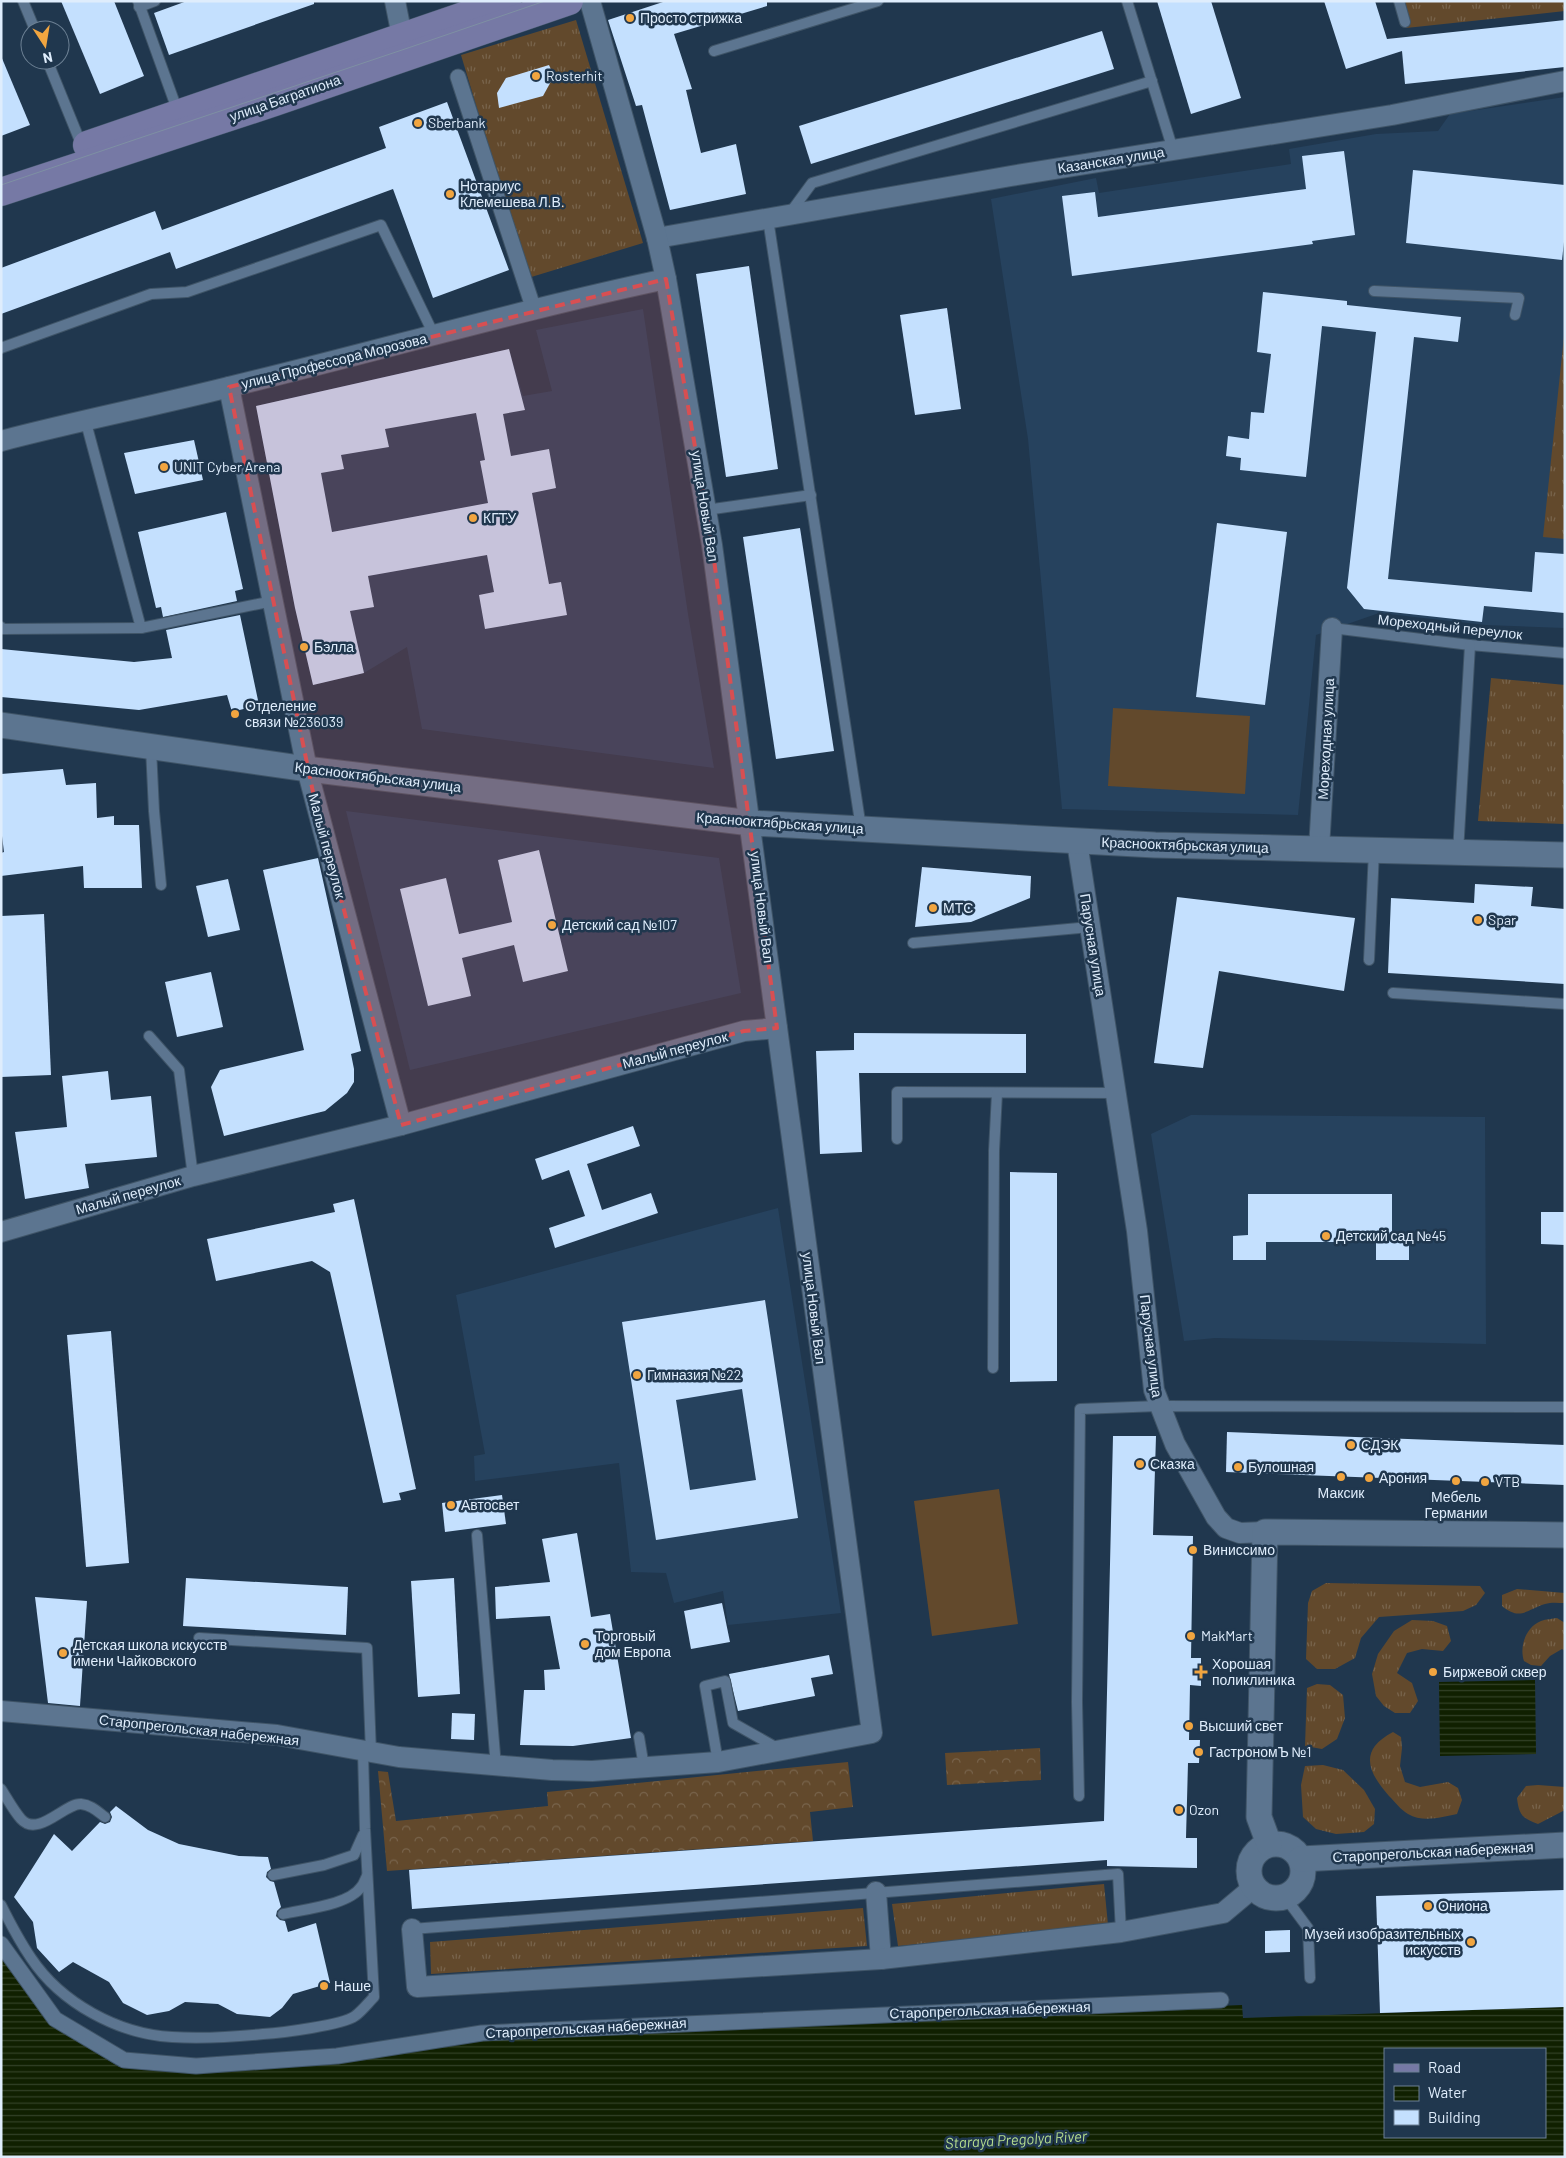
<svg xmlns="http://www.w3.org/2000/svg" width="1566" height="2158" font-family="Barlow,sans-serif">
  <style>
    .built { fill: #26425e }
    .grass { fill: url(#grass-tufts) }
    .forest { fill: url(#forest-crowns) }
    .pitch { fill: #62492c }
    .water { fill: url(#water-rules); fill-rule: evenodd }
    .building { fill: #c4e0fe; fill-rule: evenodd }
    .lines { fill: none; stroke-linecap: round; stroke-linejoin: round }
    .service-casing { stroke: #3f5467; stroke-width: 12 }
    .pedestrian-casing { stroke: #3f5467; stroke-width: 17 }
    .minor-casing { stroke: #3f5467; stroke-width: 22 }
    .tertiary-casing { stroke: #3f5467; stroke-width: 27 }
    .secondary-casing { stroke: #3f5467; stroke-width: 29 }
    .service { stroke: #5c7590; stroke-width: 10 }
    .pedestrian { stroke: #5c7590; stroke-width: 15 }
    .minor { stroke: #5c7590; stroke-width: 20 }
    .tertiary { stroke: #5c7590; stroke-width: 25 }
    .secondary { stroke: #7679a5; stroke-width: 28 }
    .tram { stroke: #7e90a3; stroke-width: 1 }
    .marked { fill: #d84f52; fill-opacity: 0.2; stroke: #d84f52; stroke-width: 4; stroke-dasharray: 10 6; stroke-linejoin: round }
    .poi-dot { fill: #f1a540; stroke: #20374e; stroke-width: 2 }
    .labels { text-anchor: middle; stroke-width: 5; stroke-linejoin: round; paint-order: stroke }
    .poi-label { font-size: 14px; fill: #dfedfc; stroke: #20374e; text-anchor: start }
    .street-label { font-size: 14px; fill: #dfedfc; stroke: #20374e }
    .water-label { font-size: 15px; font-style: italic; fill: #b5dc8e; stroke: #20374e }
  </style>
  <defs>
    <pattern id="grass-tufts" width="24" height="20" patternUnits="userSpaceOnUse" patternTransform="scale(1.25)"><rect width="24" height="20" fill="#62492c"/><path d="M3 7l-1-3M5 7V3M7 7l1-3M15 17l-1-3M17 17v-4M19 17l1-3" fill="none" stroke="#78644c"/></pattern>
    <pattern id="forest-crowns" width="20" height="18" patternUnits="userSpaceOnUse" patternTransform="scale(1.25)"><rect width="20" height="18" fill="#62492c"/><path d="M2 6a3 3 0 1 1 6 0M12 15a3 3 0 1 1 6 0" fill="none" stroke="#78644c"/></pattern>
    <pattern id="water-rules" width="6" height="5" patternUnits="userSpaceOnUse" patternTransform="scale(1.25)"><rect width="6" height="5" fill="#102000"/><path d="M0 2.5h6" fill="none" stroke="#324126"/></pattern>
  </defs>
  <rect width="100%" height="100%" fill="#20374e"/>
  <g class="built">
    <polygon points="1565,97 1565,628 1486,625 1379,613 1316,635 1298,815 1062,809 1028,439 991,199 1096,178 1099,193 1291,164 1289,149 1376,134 1438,131 1450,114"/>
    <polygon points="643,309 688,614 714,768 422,729 407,647 364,673 313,685 295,608 256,406 509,349 523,396 552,391 536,330"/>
    <polygon points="346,811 719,858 741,993 410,1070"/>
    <polygon points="1191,1115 1485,1117 1486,1344 1215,1338 1184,1341 1151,1134"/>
    <polygon points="778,1208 841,1613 728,1625 723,1591 674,1603 666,1573 631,1572 619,1463 475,1481 474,1456 485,1454 456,1295"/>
  </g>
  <g class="grass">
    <polygon points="1398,1 1565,1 1565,11 1406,28"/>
    <polygon points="576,20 643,243 528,278 461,55"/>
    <polygon points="1564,336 1565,336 1565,539 1543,537"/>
    <polygon points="1491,678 1565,685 1565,824 1478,821"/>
    <polygon points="1326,1583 1480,1586 1485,1593 1476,1605 1463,1611 1379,1617 1361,1638 1355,1658 1335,1669 1317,1669 1306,1659 1308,1603 1312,1591"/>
    <path d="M1517,1589L1565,1593V1603C1559,1603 1551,1602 1545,1604C1526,1610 1520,1621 1502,1606V1595Z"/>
    <path d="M1557,1618L1565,1623V1651L1562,1649L1550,1656L1541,1666L1531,1665L1524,1661C1519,1646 1526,1627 1541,1621C1546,1619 1552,1619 1557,1618Z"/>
    <polygon points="1412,1620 1433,1621 1447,1626 1451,1641 1443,1651 1422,1649 1407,1653 1397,1673 1412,1683 1418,1701 1410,1713 1395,1713 1384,1706 1376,1696 1372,1674 1378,1654 1394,1631"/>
    <polygon points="1317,1684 1330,1685 1343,1695 1345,1718 1337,1739 1322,1749 1305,1746 1307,1688"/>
    <path d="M1393,1732L1401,1737L1402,1748L1400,1766L1405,1782L1420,1787L1448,1782L1458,1788L1462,1800L1457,1814C1442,1817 1423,1823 1408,1814C1401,1810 1395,1802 1389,1796C1367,1771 1359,1750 1393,1732Z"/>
    <polygon points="1323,1765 1343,1770 1364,1790 1375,1809 1374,1824 1364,1832 1336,1834 1316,1829 1303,1817 1301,1785 1305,1766"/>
    <path d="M1538,1785L1565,1787V1810L1538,1824C1522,1818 1519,1815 1517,1798L1526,1786Z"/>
    <polygon points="1104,1884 1108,1925 898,1946 892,1904"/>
    <polygon points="863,1908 867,1946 431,1974 430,1942"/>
  </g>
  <g class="forest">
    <polygon points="1040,1748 1041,1780 947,1785 945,1753"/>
    <polygon points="848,1762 853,1807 810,1812 813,1841 387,1871 378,1771 388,1772 396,1821 548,1806 547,1792"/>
  </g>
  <g class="pitch">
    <polygon points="1113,708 1250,716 1245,794 1108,786"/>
    <polygon points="999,1489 1018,1624 932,1636 914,1501"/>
  </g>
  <g class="water">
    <polygon points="1535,1680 1536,1754 1440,1756 1439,1682"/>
    <path d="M1,1955L51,2025L119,2067L194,2072L478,2040L557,2033L1242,2005L1243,2018L1565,2007V2157H1ZM1385,2049H1545V2137H1385Z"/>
  </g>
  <g class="building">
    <polygon points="61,1 114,1 144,76 100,94"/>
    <polygon points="187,1 314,1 314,4 169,55 154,13"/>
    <polygon points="666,1 767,1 767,6 674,34 692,89 686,90 701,153 736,144 746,194 670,210 642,105 636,106 608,20"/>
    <polygon points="1157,1 1211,1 1241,98 1191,114"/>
    <polygon points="1324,1 1375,1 1387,39 1565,20 1565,67 1405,84 1402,51 1346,69"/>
    <polygon points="1102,31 1114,69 811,164 799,126"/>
    <polygon points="1,56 30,125 1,136"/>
    <polygon points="549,65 554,76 543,96 499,108 497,93 506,78"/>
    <polygon points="447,102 509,270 433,298 393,189 176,269 170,252 1,314 1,268 155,211 162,230 386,148 379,127"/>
    <polygon points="1344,151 1355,235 1312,241 1313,244 1072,276 1062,196 1095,192 1098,217 1306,189 1302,156"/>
    <polygon points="1413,170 1565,185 1565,233 1562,260 1406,243"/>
    <polygon points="749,266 778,469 726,477 696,274"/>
    <polygon points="1263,292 1347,301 1347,305 1461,317 1458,342 1414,337 1388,579 1532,592 1535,552 1565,554 1565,613 1484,606 1482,622 1364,609 1347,588 1376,332 1322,326 1306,477 1240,470 1241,458 1226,456 1228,436 1249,439 1251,412 1264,413 1271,354 1257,352"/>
    <polygon points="947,308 961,409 915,415 900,315"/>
    <path d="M509,349L525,410L503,414L511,456L549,449L556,488L532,493L549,584L561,582L567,615L485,629L479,595L494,592L487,555L368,576L374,607L350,611L364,673L313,685L295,608L256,406ZM476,413L485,460L480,461L488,503L332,532L321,473L344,469L341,455L389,447L385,429Z"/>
    <polygon points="194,440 203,480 135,494 124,453"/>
    <polygon points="226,512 243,589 235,591 237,601 163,617 161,607 156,608 138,532"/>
    <polygon points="1217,523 1287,532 1265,705 1196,697"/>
    <polygon points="800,528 834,751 776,759 743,537"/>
    <polygon points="240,615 259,705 232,712 227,695 139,710 1,697 1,649 134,662 172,658 166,630"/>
    <polygon points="63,769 66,785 96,783 97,818 114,816 114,825 139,825 142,888 84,888 83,866 1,876 1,853 4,852 1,828 1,774"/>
    <polygon points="539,850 568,971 523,982 514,945 462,958 471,996 428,1006 400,889 446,878 459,934 512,922 498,860"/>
    <polygon points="318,858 361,1051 351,1054 354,1069 354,1082 347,1093 325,1111 224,1136 211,1087 220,1070 304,1050 263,870"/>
    <polygon points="922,867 1031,876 1030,898 971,922 915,927"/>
    <polygon points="228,879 240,930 208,937 196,886"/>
    <polygon points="1475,884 1533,887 1531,906 1565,909 1565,984 1388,973 1391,898 1474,903"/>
    <polygon points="1177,897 1355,918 1344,991 1219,971 1203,1068 1154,1063"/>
    <polygon points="44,914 51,1075 1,1077 1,916"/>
    <polygon points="211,972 223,1027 177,1037 165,982"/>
    <polygon points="854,1033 1026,1034 1026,1073 859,1073 862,1152 820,1154 816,1051 854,1050"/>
    <polygon points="108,1071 111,1100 151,1096 157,1157 85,1164 89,1188 25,1199 15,1132 67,1127 62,1076"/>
    <polygon points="633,1126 640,1146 587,1164 602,1210 651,1193 658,1213 555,1248 549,1228 585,1216 569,1170 542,1180 535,1159"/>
    <polygon points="1010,1172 1057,1173 1057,1381 1010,1382"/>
    <polygon points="1248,1194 1392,1194 1392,1236 1409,1236 1409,1260 1376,1260 1376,1242 1266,1242 1266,1260 1233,1260 1233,1236 1248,1235"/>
    <polygon points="354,1199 416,1489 399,1493 401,1500 383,1503 330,1272 312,1261 216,1281 207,1239 335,1212 333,1204"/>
    <polygon points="1541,1212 1565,1212 1565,1245 1541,1244"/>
    <path d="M765,1300L798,1518L656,1540L622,1322ZM742,1389L756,1480L690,1490L676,1400Z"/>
    <polygon points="111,1331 129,1563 86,1567 67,1335"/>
    <polygon points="1227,1432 1565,1445 1565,1485 1226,1472"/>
    <polygon points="1113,1436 1156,1436 1153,1535 1193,1536 1191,1658 1201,1658 1201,1686 1190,1685 1189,1740 1200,1740 1199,1763 1188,1763 1186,1838 1197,1838 1197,1868 1107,1866 1107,1860 412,1909 409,1870 1104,1821"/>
    <polygon points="502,1495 506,1524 445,1532 442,1503"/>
    <polygon points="577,1533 591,1617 610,1614 631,1738 573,1746 520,1745 524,1690 545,1690 544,1670 560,1669 550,1616 496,1619 495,1587 550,1582 542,1539"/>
    <polygon points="186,1578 348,1587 346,1635 183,1626"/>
    <polygon points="454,1578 460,1694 418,1697 411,1581"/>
    <polygon points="35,1597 87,1601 80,1706 48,1703"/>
    <polygon points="722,1603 730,1642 691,1649 684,1611"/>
    <polygon points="829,1655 833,1674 811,1678 815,1696 738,1711 729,1674"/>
    <polygon points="452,1713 475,1714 474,1740 451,1739"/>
    <polygon points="116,1806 148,1830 179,1844 239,1856 268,1857 271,1869 267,1872 266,1877 270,1881 274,1882 281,1907 277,1911 276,1916 280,1920 285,1921 288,1932 316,1923 330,1983 293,1994 282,2008 270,2017 237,2014 218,2004 185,2002 169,2011 147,2015 123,2003 109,1982 73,1962 59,1972 37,1948 33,1922 14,1897 54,1834 72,1851 100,1822 105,1824 110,1822 112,1817 110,1812"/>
    <polygon points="1565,1890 1565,2007 1380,2013 1376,1896"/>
    <polygon points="1290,1930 1290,1952 1265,1953 1265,1931"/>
  </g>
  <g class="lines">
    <g class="service-casing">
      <g id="service">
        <polyline points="23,1 35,30"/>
        <polyline points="138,1 178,112"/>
        <polyline points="1127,1 1173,150"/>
        <polyline points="1399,1 1405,22"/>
        <polyline points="139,7 155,1"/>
        <polyline points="714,51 878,1"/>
        <polyline points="47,60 82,146"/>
        <polyline points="790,213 812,183 1152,81"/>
        <polyline points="768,219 861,828"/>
        <polyline points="1374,291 1519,298 1515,315"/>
        <polyline points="1,348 151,294 187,292 381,225 434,335"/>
        <polyline points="85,419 141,628 273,601"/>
        <polyline points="706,510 811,495"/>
        <polyline points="1,627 3,629 141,628"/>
        <polyline points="1332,628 1470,645 1565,653"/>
        <polyline points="151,748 154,811 161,885"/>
        <polyline points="1458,853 1470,645"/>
        <polyline points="913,943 1090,927"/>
        <polyline points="1369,960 1374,851"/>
        <polyline points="1393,993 1565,1004"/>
        <polyline points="149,1036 179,1070 193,1176"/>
        <polyline points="897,1139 897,1092 1116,1093"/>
        <polyline points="993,1368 994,1151 997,1093"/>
        <polyline points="477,1535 496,1767"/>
        <polyline points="199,1638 367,1648 371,1753"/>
        <polyline points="639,1737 644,1767"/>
        <polyline points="718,1762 705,1686 725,1681 733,1723 779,1749"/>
        <path d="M1,1789C7,1798 13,1810 21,1819C38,1838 65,1803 81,1804C91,1805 97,1811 105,1817"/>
        <polyline points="1079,1796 1077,1702 1080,1409 1159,1406 1565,1407"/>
        <polyline points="273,1875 324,1865 354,1855 363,1835"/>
        <polyline points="1285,1897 1308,1928 1310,1978"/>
        <path d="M1,1905C10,1923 20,1942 31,1958C61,2003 118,2034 172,2037C202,2039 233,2037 263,2034C281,2033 343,2025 355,2016C362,2011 368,2003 374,1997L365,1829L363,1751"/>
        <path d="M283,1914C304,1909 349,1905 361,1887C364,1884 365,1879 367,1876"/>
        <polyline points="412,1929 1118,1874 1121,1932"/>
      </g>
    </g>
    <g class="pedestrian-casing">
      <g id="pedestrian">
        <polyline points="458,77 534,310"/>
        <polyline points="1,1944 55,2019 124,2060 196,2066 337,2056 482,2033 1221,2000"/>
      </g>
    </g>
    <g class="minor-casing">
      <g id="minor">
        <polyline points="395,1 402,36"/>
        <polyline points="657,238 1011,176 1392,115 1565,81"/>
        <polyline points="229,387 307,769 401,1125"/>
        <path d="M1,441C77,421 154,406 229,387C375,352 519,310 666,279"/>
        <polyline points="1077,842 1137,1231 1154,1390 1175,1444 1216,1517 1226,1528 1240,1533 1265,1532"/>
        <polyline points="1319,849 1332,628"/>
        <polyline points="1,1232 193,1176 401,1125 744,1031 777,1028"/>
        <polyline points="1,1711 277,1735 399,1757 552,1770 592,1771 718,1762 872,1733 712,545 666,279 657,238 590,1"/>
        <polyline points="876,1892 881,1959"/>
        <polyline points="412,1929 417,1987 881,1959 1121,1932 1223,1913 1254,1887"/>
      </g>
    </g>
    <g class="tertiary-casing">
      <g id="tertiary">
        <polyline points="1,725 307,769 751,823 1155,845 1565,855"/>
        <circle cx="1276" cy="1871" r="27"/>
        <polyline points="1269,1844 1259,1817 1265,1532 1565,1535"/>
        <polyline points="1301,1859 1565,1845"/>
      </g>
    </g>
    <g class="secondary-casing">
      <g id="secondary">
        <polyline points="87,145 507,1"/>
        <polyline points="1,192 275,102 569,1"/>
      </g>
    </g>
    <use href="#service" class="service"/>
    <use href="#pedestrian" class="pedestrian"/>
    <use href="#minor" class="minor"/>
    <use href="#tertiary" class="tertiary"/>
    <use href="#secondary" class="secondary"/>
    <path class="tram" d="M1,185C182,123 364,64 545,1"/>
  </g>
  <path class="marked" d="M666,279L712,545L777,1028L744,1031L401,1125L314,797L229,387Z"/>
  <g class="poi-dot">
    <circle cx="630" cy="18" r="5"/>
    <circle cx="536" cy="76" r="5"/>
    <circle cx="418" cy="123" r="5"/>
    <circle cx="450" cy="194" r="5"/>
    <circle cx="164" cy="467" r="5"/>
    <circle cx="473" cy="518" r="5"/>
    <circle cx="304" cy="647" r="5"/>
    <circle cx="235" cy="714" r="5"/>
    <circle cx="933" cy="908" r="5"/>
    <circle cx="1478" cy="920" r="5"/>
    <circle cx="552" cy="925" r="5"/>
    <circle cx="1326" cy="1236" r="5"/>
    <circle cx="637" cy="1375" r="5"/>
    <circle cx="1351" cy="1445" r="5"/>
    <circle cx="1140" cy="1464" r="5"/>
    <circle cx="1238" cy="1467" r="5"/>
    <circle cx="1341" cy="1477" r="5"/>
    <circle cx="1369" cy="1478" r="5"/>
    <circle cx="1456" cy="1481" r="5"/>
    <circle cx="1485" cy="1482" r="5"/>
    <circle cx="451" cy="1505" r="5"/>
    <circle cx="1193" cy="1550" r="5"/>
    <circle cx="1191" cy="1636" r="5"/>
    <circle cx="585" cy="1644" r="5"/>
    <circle cx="63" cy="1653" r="5"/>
    <path d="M1198.5 1664.5h5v5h5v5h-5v5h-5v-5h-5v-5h5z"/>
    <circle cx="1433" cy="1672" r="5"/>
    <circle cx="1189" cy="1726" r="5"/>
    <circle cx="1199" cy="1752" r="5"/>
    <circle cx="1179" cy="1810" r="5"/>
    <circle cx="1428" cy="1906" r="5"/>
    <circle cx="1471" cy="1942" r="5"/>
    <circle cx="324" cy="1986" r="5"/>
  </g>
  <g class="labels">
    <g class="poi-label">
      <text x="640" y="23">Просто стрижка</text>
      <text x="546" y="81">Rosterhit</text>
      <text x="428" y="128">Sberbank</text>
      <text x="460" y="191">Нотариус<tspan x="460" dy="16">Клемешева Л.В.</tspan></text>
      <text x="174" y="472">UNIT Cyber Arena</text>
      <text x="483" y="523">КГТУ</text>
      <text x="314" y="652">Бэлла</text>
      <text x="245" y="711">Отделение<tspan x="245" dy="16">связи №236039</tspan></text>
      <text x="943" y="913">МТС</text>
      <text x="1488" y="925">Spar</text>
      <text x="562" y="930">Детский сад №107</text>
      <text x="1336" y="1241">Детский сад №45</text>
      <text x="647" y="1380">Гимназия №22</text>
      <text x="1361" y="1450">СДЭК</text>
      <text x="1150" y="1469">Сказка</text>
      <text x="1248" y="1472">Булошная</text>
      <text x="1379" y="1483">Арония</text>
      <text x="1495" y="1487">VTB</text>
      <text x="1341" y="1498" text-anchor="middle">Максик</text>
      <text x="1456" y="1502" text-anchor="middle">Мебель<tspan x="1456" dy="16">Германии</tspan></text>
      <text x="461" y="1510">Автосвет</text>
      <text x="1203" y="1555">Виниссимо</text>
      <text x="595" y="1641">Торговый<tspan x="595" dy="16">дом Европа</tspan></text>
      <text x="1201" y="1641">MakMart</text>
      <text x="73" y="1650">Детская школа искусств<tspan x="73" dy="16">имени Чайковского</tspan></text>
      <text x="1212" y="1669">Хорошая<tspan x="1212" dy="16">поликлиника</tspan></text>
      <text x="1443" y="1677">Биржевой сквер</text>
      <text x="1199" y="1731">Высший свет</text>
      <text x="1209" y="1757">ГастрономЪ №1</text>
      <text x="1189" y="1815">Ozon</text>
      <text x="1438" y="1911">Ониона</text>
      <text x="1461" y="1939" text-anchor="end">Музей изобразительных<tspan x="1461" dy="16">искусств</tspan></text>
      <text x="334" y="1991">Наше</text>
    </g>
    <g class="street-label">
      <text transform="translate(285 98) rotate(-19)" y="5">улица Багратиона</text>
      <text transform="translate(1111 160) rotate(-9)" y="5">Казанская улица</text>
      <text transform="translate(334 361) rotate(-14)" y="5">улица Профессора Морозова</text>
      <text transform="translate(705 506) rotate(81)" y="5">улица Новый Вал</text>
      <text transform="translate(1450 627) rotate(6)" y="5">Мореходный переулок</text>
      <text transform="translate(1326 739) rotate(-87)" y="5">Мореходная улица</text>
      <text transform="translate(378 777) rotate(7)" y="5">Краснооктябрьская улица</text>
      <text transform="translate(780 823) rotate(4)" y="5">Краснооктябрьская улица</text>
      <text transform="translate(1185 845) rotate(2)" y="5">Краснооктябрьская улица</text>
      <text transform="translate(327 846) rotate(75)" y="5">Малый переулок</text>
      <text transform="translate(762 907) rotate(83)" y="5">улица Новый Вал</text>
      <text transform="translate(1093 945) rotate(81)" y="5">Парусная улица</text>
      <text transform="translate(675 1050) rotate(-15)" y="5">Малый переулок</text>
      <text transform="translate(128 1195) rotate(-16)" y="5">Малый переулок</text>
      <text transform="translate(814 1308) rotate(83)" y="5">улица Новый Вал</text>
      <text transform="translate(1151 1346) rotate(83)" y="5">Парусная улица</text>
      <text transform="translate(199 1730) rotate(6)" y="5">Старопрегольская набережная</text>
      <text transform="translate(1433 1852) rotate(-3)" y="5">Старопрегольская набережная</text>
      <text transform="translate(990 2010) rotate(-2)" y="5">Старопрегольская набережная</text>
      <text transform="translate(586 2028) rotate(-3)" y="5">Старопрегольская набережная</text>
    </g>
    <g class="water-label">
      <text transform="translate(1016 2140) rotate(-3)" y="5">Staraya Pregolya River</text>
    </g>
  </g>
  <rect width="1566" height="2158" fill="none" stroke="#dfedfc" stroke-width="5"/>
  <rect x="1384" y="2048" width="162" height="90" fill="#20374e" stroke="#6c8094"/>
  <rect x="1394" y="2064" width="25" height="8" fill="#7679a5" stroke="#6c8094"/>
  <text x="1428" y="2073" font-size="15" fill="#dfedfc">Road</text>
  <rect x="1394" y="2086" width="25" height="15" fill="url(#water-rules)" stroke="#6c8094"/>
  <text x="1428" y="2098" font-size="15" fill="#dfedfc">Water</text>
  <rect x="1394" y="2110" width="25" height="15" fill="#c4e0fe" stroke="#6c8094"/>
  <text x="1428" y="2123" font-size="15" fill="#dfedfc">Building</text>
  <g transform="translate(45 45) rotate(168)"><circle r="24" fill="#20374e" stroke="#6c8094"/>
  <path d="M0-4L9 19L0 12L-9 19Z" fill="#f1a540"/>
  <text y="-8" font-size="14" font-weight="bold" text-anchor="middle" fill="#dfedfc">N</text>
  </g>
</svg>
